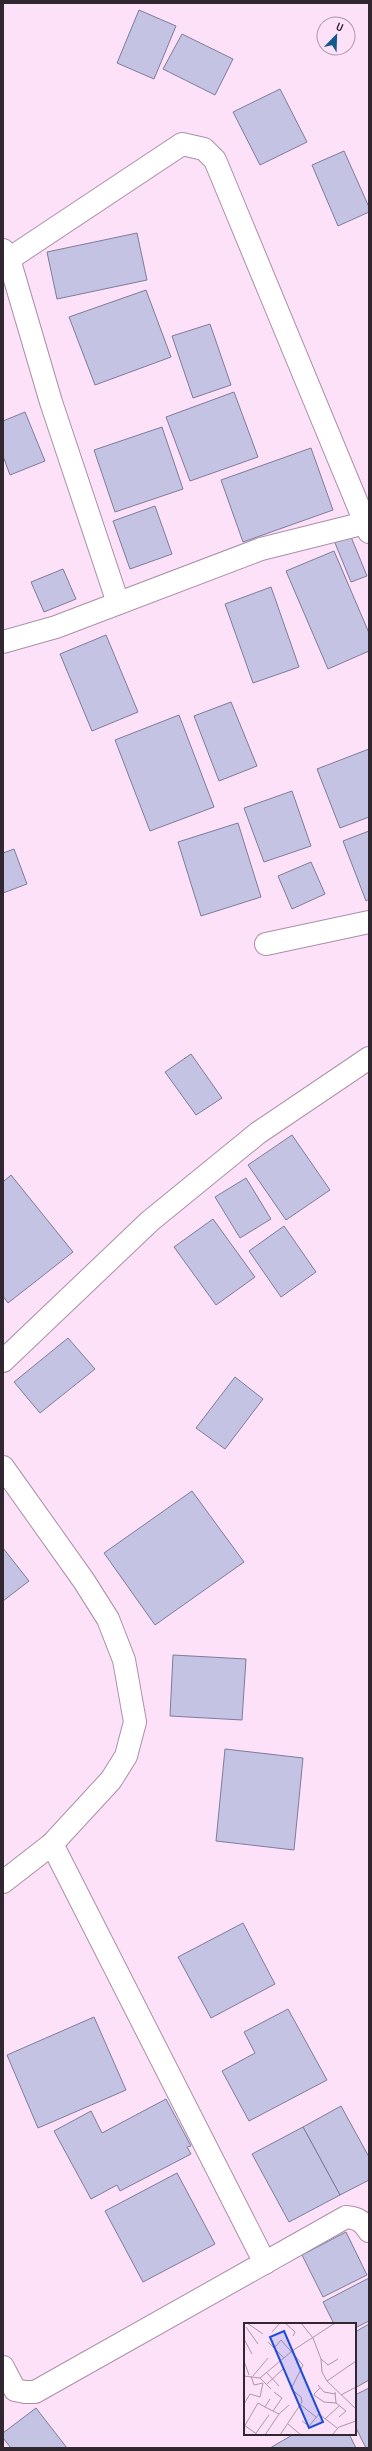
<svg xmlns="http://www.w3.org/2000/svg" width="372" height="2451" font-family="'Archivo Narrow',sans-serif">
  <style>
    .building { fill: #c5c3e3; stroke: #7e7c99 }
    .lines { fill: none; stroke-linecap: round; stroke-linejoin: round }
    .street-casing { stroke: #a990a7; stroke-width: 24 }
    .street { stroke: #fff; stroke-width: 22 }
    .inset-road { fill: none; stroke: #ab97a9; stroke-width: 1 }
    .view { fill: #1d4ed8; fill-opacity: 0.15; stroke: #1d4ed8; stroke-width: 2 }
    .inset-edge { fill: none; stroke: #312730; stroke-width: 2 }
  </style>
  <rect width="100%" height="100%" fill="#fce1f9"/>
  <g class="building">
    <polygon points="139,10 176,26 154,79 117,63"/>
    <polygon points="182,34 233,59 215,95 163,69"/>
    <polygon points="280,89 307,142 260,165 233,112"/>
    <polygon points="344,151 369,207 369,212 338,226 312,165"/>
    <polygon points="137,233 147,280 57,299 47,252"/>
    <polygon points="146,290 171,357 95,385 69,317"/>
    <polygon points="210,324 231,385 193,398 172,336"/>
    <polygon points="234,392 258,457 190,481 166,417"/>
    <polygon points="25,412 45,461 10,475 3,456 3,421"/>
    <polygon points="162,427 183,489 115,512 94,450"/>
    <polygon points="311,448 333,510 243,542 221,480"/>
    <polygon points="155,506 172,554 130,569 113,521"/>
    <polygon points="349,532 367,576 351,582 333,538"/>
    <polygon points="334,551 369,633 369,651 328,669 286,571"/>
    <polygon points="63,569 76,599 44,612 31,582"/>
    <polygon points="271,587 299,667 253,683 225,604"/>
    <polygon points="106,635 138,712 92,731 60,654"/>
    <polygon points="231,702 257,766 219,781 194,716"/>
    <polygon points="179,715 214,807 150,831 115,740"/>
    <polygon points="369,749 369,817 340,828 317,769"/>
    <polygon points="292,791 311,846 264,862 244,808"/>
    <polygon points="238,823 261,897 201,916 178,842"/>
    <polygon points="369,831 369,899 366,901 343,841"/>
    <polygon points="14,849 27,884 3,893 3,853"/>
    <polygon points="311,862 325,894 292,909 278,876"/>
    <polygon points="191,1054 222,1098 196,1115 165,1072"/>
    <polygon points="292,1135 330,1190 286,1220 248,1165"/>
    <polygon points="11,1175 73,1252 8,1303 3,1296 3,1182"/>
    <polygon points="246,1178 271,1219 240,1238 215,1197"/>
    <polygon points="213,1219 255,1277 216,1305 174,1247"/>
    <polygon points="284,1226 316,1272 281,1297 249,1251"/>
    <polygon points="68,1338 95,1369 40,1413 14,1382"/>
    <polygon points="235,1377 263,1399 225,1449 196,1428"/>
    <polygon points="192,1491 244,1562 155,1625 104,1553"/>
    <polygon points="3,1548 29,1581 3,1601"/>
    <polygon points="173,1655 246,1659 242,1720 170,1716"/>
    <polygon points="225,1749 303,1758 294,1850 216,1841"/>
    <polygon points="243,1923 275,1984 211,2018 178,1957"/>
    <polygon points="288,2009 327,2080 249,2121 222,2071 255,2053 244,2032"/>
    <polygon points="94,2017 126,2090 38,2128 7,2055"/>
    <polygon points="166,2099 191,2146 187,2147 191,2154 120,2191 117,2185 91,2199 54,2131 91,2111 102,2133"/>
    <polygon points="341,2106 369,2157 369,2180 340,2195 303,2127"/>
    <polygon points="303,2127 340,2195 289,2222 252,2154"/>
    <polygon points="177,2173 215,2244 143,2282 105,2211"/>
    <polygon points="346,2232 367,2275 323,2297 302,2255"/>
    <polygon points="369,2278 369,2321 355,2328 355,2324 334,2324 323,2302"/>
    <polygon points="369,2324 369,2380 355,2388 355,2332"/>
    <polygon points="369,2388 369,2448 366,2448 355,2426 355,2395"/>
    <polygon points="36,2408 67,2448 11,2448 3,2438 3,2433"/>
    <polygon points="294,2434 349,2434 356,2448 270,2448"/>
  </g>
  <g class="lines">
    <g class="street-casing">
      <g id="street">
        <polyline points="3,250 9,259 51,402 118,603"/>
        <polyline points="9,259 182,144 204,149 215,160 369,532"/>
        <polyline points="3,642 56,627 261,549 369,522"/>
        <polyline points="266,944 369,922"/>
        <polyline points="3,1361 150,1221 258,1133 369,1058"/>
        <polyline points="3,1467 84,1581 108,1619 124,1660 135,1722 126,1756 111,1780 52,1844 3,1882"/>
        <polyline points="52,1844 265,2263"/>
        <path d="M3,2367L15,2390L25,2392H35L346,2217C357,2218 363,2221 369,2231"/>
      </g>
    </g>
    <use href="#street" class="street"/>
  </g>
  <g transform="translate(244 2323)">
    <rect width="112" height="112" fill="#fce1f9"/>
    <path class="inset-road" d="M3,0L19,11M41,0L51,9L49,13M57,0L69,15L77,36L78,49L83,58L112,38M2,4L14,21M28,9L36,0M0,16L8,31M24,19L40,35M31,24L37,17L59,42L47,66L57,74L58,79L36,112M77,36L84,42L94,36M0,38L5,52M23,50L35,63M0,53L16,55L27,66M7,53L10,62L19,60M9,53L24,35M16,55L48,28L91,0M83,58L112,86M22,62L39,46M74,62L80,69L91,71M76,65L70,71L71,73L80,79L92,80M91,69L92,80L102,88L95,94M97,72L112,64M26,76L21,84L35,91M0,81L6,71L16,74L19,60M57,82L72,94M29,88L38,75L30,69M81,96L95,83M58,98L65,103L75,91L93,105M44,101L57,112M0,102L14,112M0,104L14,80L21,84M12,110L25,92M21,112L35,91L45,82M88,112L95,104L112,98"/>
    <path class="view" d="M40,8L79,99L65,105L26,14Z"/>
    <rect width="112" height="112" class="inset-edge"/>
  </g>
  <rect width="372" height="2451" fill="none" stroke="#312730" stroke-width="8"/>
  <g transform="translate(336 36) rotate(23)"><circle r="19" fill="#fce1f9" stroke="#ab97a9"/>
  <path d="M0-3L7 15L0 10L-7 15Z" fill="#14598e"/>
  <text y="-6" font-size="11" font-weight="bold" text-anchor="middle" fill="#312730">U</text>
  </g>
</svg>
